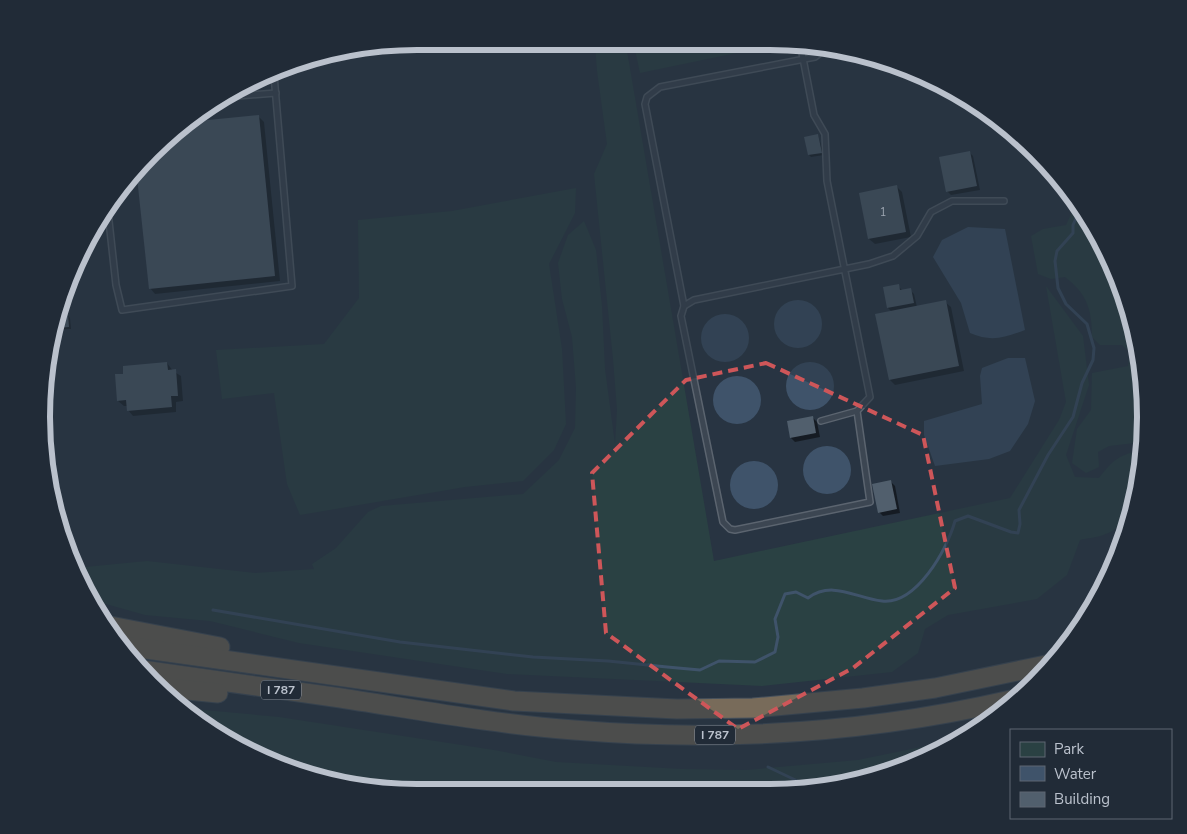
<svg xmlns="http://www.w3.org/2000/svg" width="1187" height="834" font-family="'Nunito Sans',sans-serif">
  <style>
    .green { fill: #2a4143 }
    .water { fill: #3f536a }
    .shadow { fill: #0007 }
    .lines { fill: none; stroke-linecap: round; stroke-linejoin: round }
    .stream { stroke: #3f536a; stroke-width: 3 }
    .building { fill: #515f6d }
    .service-casing { stroke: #5b646f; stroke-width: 8 }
    .motorway-casing { stroke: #47515c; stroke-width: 21 }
    .service { stroke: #3c4652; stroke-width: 5 }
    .motorway { stroke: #786b5a; stroke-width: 19 }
    .marked { fill: none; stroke: #ce5659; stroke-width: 4; stroke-dasharray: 10 6; stroke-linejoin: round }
    .labels { text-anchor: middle; stroke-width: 4; stroke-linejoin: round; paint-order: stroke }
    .number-label { font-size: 11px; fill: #a0a8b4 }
    .shield { fill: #212b37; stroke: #8c949f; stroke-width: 1 }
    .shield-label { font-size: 12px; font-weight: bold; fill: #bac1cc }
    .rim { fill: none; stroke: #bac1cc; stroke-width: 6 }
  </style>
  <rect width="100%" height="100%" fill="#283442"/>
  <g class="green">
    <path d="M595,44L626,45L714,561L1010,498L1059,420L1066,402L1046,286L1083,336L1089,385L1066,455L1075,477L1099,478C1114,459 1119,455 1142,450C1139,481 1139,523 1103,535C1096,538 1087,538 1080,540L1067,575L1037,599L948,615L925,629L918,653L892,672L762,686L507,674L299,643L210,621L145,615L92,600L80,583L75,568L147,561L255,573L314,569L312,564L336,548L368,512L381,506L523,494L559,460L575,428L576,388L572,337L562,299L558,263L568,235L584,221L596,250L602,306L605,369L615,444L617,410L613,359L594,174L607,144L597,71Z"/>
    <polygon points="634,45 765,47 640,73"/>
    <polygon points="576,188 575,213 549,264 562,349 566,424 554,450 523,481 465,487 300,515 287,484 274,393 222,399 216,350 324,344 359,298 358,220 452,211"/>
    <path d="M1077,201C1086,212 1091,225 1098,238C1131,300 1150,371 1143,442L1109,446L1098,452L1099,467L1086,473L1072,463L1077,429L1091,410L1092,373L1128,366L1130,352L1122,345H1100L1092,337C1092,309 1087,294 1065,277L1051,279L1038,274L1031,236L1043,229L1066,225Z"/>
    <polygon points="182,708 279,717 494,750 556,762 682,769 746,770 858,760 955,740 936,754 843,786 417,793 343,785 273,764 208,729"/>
  </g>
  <g class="water">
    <path d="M968,227L1005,229L1025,330C1004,338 991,342 970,333L961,303L933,257L942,240Z"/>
    <circle cx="798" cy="324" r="24"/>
    <circle cx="725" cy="338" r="24"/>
    <polygon points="1008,358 1025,358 1035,401 1028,424 1010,451 989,459 935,466 924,435 924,421 982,404 980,376 982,368"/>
    <circle cx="810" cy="386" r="24"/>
    <circle cx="737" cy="400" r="24"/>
    <circle cx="827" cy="470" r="24"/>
    <circle cx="754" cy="485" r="24"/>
  </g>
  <g class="shadow">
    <polygon points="868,57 881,61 871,63"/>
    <polygon points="258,116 264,122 280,281 155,294 150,288"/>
    <polygon points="818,135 824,155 811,157 809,155"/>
    <polygon points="969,152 973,156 980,190 951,195 947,191"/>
    <polygon points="897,187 902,192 911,237 875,244 869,239 860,194"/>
    <polygon points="898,286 903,291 910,290 914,294 917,307 945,302 951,307 964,371 895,385 890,380 892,312 888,308 884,288"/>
    <polygon points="68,315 70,318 71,329 55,330 58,316"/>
    <polygon points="167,363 173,371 181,376 183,401 176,402 176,412 133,416 128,410 127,406 124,406 118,401 125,375"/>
    <polygon points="813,418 817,422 820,437 795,442 791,438 788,422"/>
    <polygon points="891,482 895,486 900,513 883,516 879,512"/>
  </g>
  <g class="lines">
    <g class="stream">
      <path d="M213,610L400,642L533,657L608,661L667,667L700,670L719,661L755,662L775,652L778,637L775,619L785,594L796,592L808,598C832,580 856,598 882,601C916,605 947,550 955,521L968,516L1011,532L1018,533L1020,524L1019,510L1048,455L1073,417L1082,383L1093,360L1094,348L1087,324L1066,304L1058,288L1055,261L1057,251L1073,233V225L1081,207"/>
      <polyline points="768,767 808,786"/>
    </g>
  </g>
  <g class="building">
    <polygon points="259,115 275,276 149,289 136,168 188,122"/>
    <polygon points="818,134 822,153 808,155 804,137"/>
    <polygon points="970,151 977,186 946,192 939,157"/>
    <polygon points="897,185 906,232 868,239 859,193"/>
    <polygon points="899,284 900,290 911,288 914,303 887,308 883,287"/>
    <polygon points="946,300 959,366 889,380 875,314"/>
    <polygon points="68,314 69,327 55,328 59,315"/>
    <polygon points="167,362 168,370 176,369 178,396 171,396 172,407 127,411 126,400 117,401 115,374 123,374 123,366"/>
    <polygon points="813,416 816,433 790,438 787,421"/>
    <polygon points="891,480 897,509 878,513 872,484"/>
  </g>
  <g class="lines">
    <g class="service-casing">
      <g id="service">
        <polyline points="801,48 814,115 825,134 827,181 870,397 857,411 870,502 735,530 730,529 723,522 681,316 684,306 694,300 869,264 893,256 917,236 931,212 952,201 1004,201"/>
        <polyline points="225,97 276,93"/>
        <polyline points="108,212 116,285 122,310 292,286 274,75"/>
        <polyline points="684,306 645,104 647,97 660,87 815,57 827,48"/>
        <polyline points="821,421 857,411"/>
      </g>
    </g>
    <g class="motorway-casing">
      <g id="motorway">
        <polyline points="110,626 220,647"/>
        <polyline points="125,646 514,701 677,709 753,708 863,698 935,688 1051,664"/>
        <path d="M142,670C206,679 270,688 334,697C414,709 493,724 574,730C720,742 868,733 1011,700"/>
        <polyline points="157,687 218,693"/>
      </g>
    </g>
    <use href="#service" class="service"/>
    <use href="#motorway" class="motorway"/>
  </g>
  <path d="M0 0H1187V834H0ZM766,363L923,435L955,588L853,668L738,729L606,633L592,473L686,380Z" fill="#283442" fill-opacity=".55" fill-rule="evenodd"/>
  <path class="marked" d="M766,363L923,435L955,588L853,668L738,729L606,633L592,473L686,380Z"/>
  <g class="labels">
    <g class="number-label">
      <text x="883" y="216">1</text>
    </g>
    <g class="shield">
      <rect x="261" y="680.5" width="40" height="19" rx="4"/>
      <rect x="695" y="725.5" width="40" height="19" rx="4"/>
    </g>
    <g class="shield-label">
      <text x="281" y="694">I 787</text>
      <text x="715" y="739">I 787</text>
    </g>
  </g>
  <path d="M0 0H1187V834H0ZM417 50H770A367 367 0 0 1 1137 417V417A367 367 0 0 1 770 784H417A367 367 0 0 1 50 417V417A367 367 0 0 1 417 50Z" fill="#212b37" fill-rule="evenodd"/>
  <path class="rim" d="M417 50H770A367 367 0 0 1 1137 417V417A367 367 0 0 1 770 784H417A367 367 0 0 1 50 417V417A367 367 0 0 1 417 50Z"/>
  <rect x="1010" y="729" width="162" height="90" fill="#212b37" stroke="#5e6773"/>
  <rect x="1020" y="742" width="25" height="15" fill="#2a4143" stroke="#5e6773"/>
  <text x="1054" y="754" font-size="15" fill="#bac1cc">Park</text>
  <rect x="1020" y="766" width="25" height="15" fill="#3f536a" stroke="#5e6773"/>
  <text x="1054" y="779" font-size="15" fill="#bac1cc">Water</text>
  <rect x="1020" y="792" width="25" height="15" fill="#515f6d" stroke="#5e6773"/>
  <text x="1054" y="804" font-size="15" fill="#bac1cc">Building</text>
</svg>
